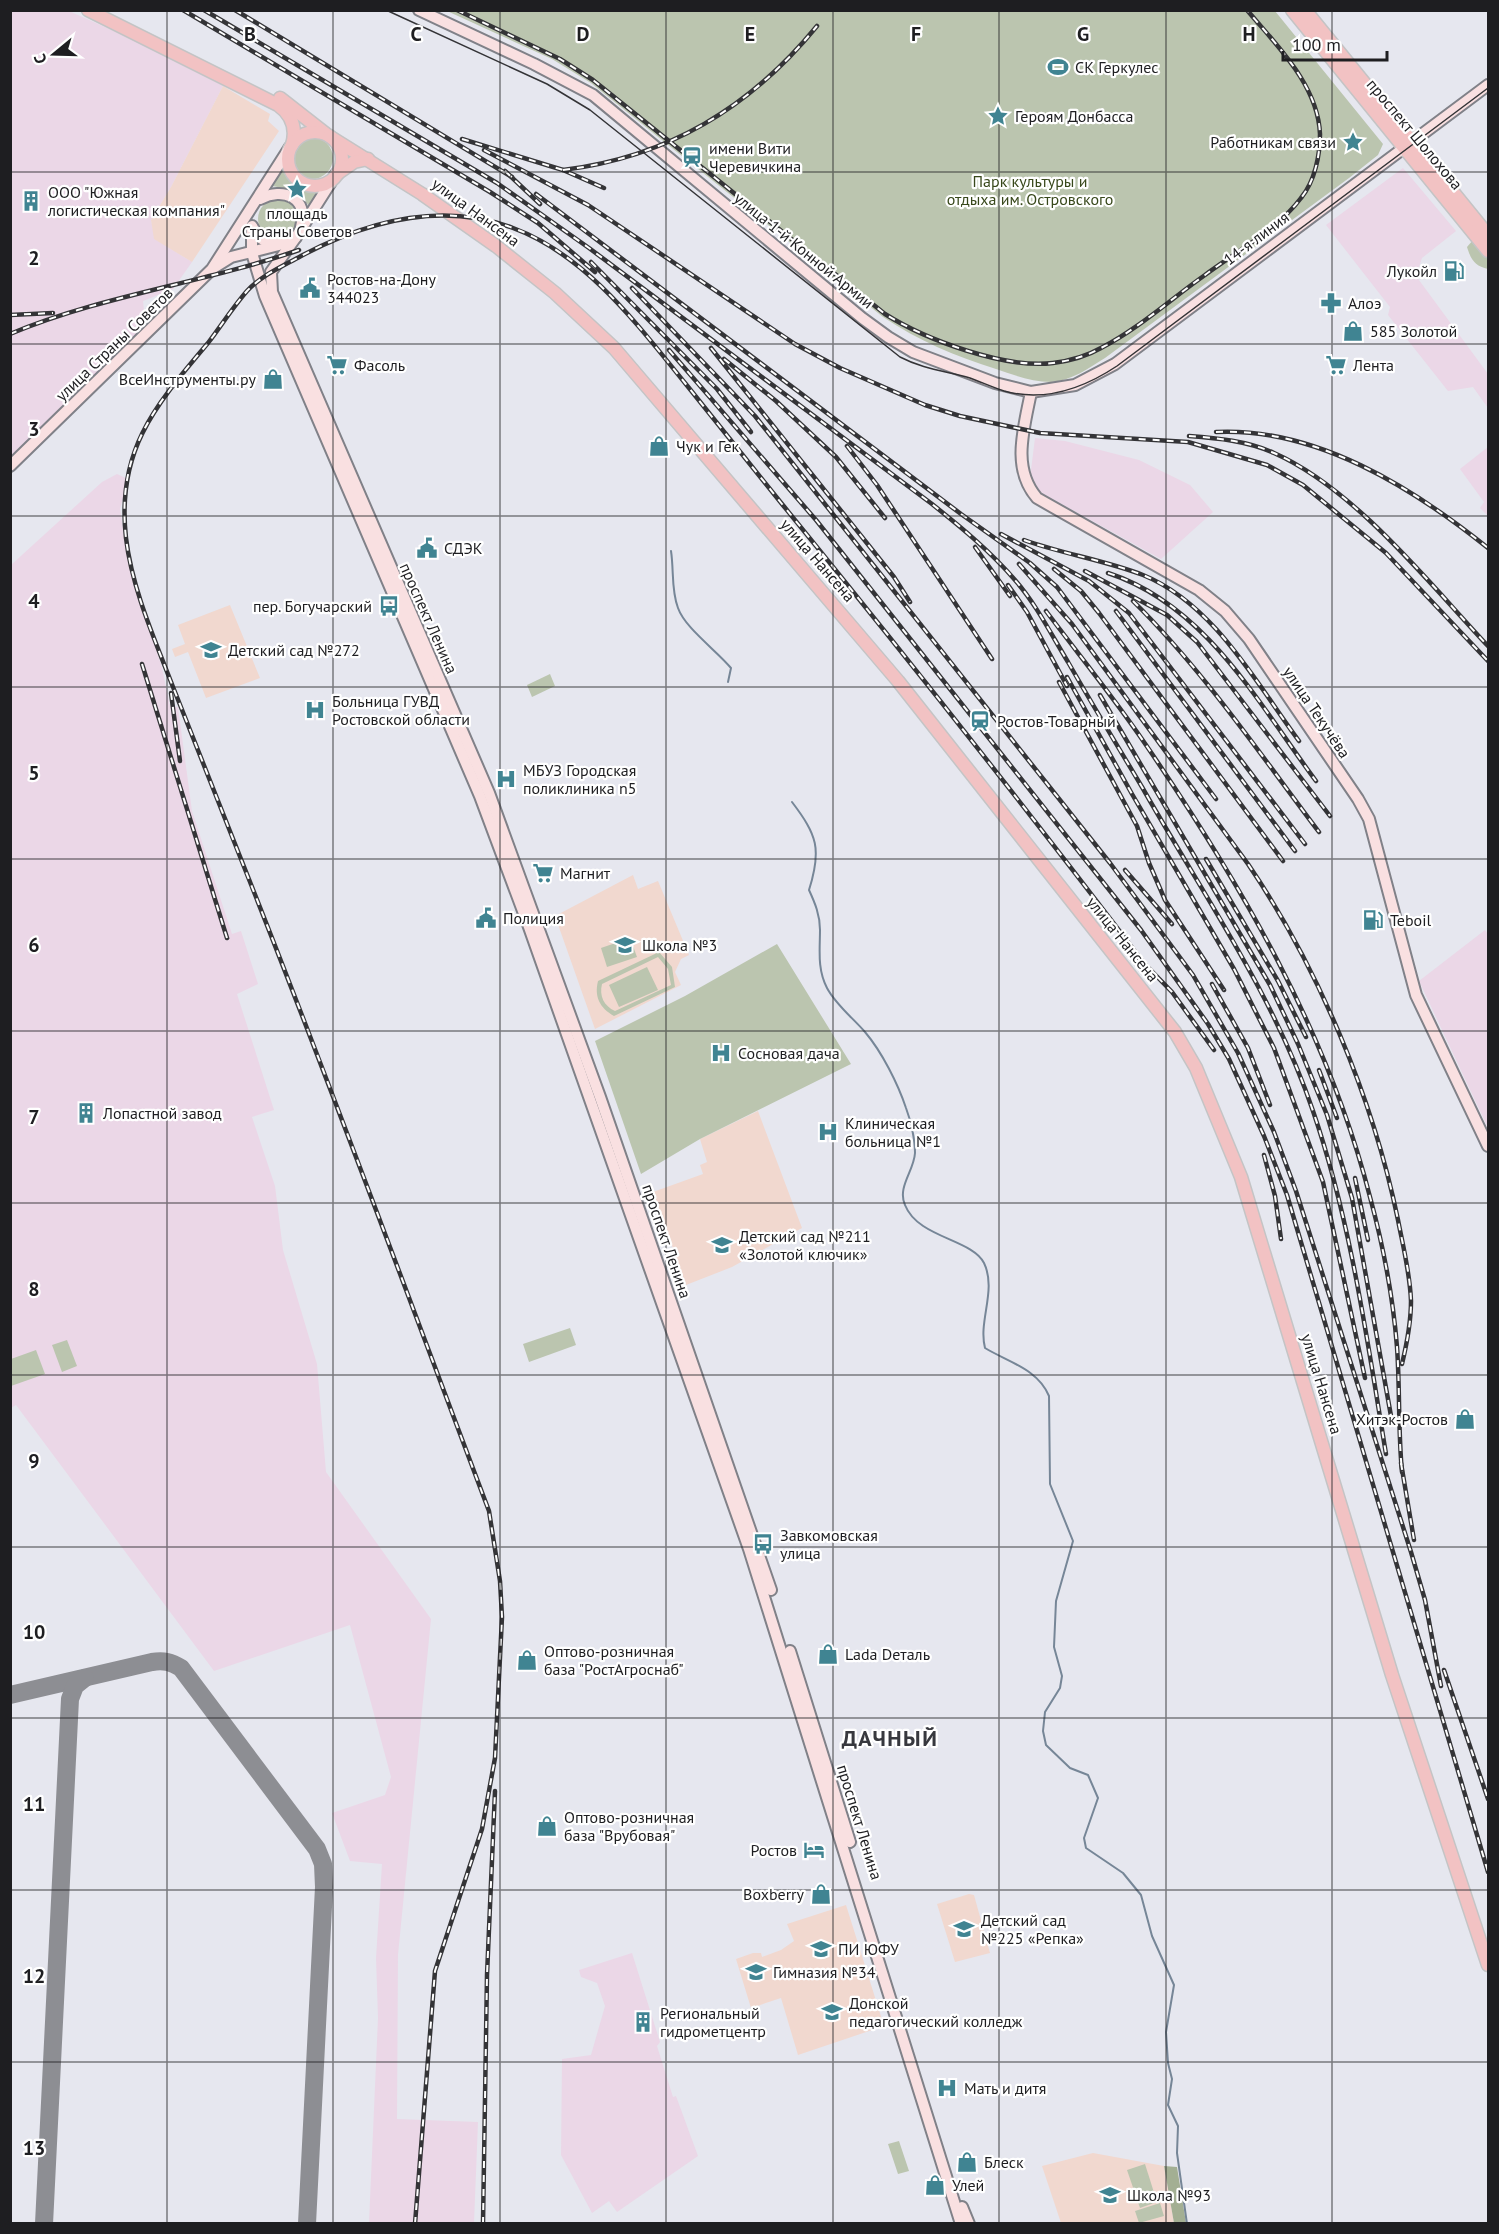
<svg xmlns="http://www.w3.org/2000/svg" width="1499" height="2234" font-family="'PT Sans',sans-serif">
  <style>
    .industrial { fill: #ebd7e7 }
    .education { fill: #f1d8cf }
    .green { fill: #bbc5af; fill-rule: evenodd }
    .forest { fill: #a3af93 }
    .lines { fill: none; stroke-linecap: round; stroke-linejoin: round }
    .stream { stroke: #768697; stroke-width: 2 }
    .taxiway { stroke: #8d8e93; stroke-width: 18 }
    .secondary-casing { stroke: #808188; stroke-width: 14 }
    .primary-casing { stroke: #c4c4c5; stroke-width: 15 }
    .secondary { stroke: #f9e0e1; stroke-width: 10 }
    .primary { stroke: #f2c2c3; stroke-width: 12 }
    .tram { stroke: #343437; stroke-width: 1.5 }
    .rail-casing { stroke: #343437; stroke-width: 4.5 }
    .rail { stroke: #fff; stroke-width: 2; stroke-dasharray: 7; stroke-linecap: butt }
    .grid { fill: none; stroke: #1e1e21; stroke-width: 1.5; stroke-opacity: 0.55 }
    .labels { text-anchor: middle; stroke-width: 4.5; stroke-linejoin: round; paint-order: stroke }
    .poi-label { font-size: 16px; fill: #1e1e21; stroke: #fff; text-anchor: start }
    .street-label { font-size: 16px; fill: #1e1e21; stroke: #fff }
    .park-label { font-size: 16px; fill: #38481b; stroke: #fff }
    .district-label { font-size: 22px; font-weight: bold; letter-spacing: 1.5px; fill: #37383e; stroke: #fff }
    .grid-label { font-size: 20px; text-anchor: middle; font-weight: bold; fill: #1e1e21; stroke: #fff; stroke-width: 4.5; stroke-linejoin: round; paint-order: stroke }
  </style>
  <rect width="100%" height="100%" fill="#e6e7ef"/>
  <g class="industrial">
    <polygon points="11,11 69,11 179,60 223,86 171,187 151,220 155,239 192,262 173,289 143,301 146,329 11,458"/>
    <polygon points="1403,168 1456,231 1422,258 1416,276 1488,374 1488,408 1473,387 1448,391 1388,315 1390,307 1326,225"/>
    <polygon points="1035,438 1065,441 1139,460 1190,485 1213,512 1161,559 1029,486"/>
    <polygon points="1488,447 1488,516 1480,508 1484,502 1460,469"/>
    <polygon points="117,474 128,479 120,509 126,549 162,668 170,706 178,707 192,811 232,934 241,931 258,984 237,994 274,1110 252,1117 275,1186 283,1250 317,1364 326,1472 431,1619 398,1955 397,2119 478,2122 474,2223 369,2223 378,2018 376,1958 382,1864 350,1861 332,1813 385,1795 391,1777 350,1625 214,1671 16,1405 11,1408 11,565 102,482"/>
    <polygon points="1485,930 1488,934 1488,1128 1419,981"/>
    <polygon points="632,1953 660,2042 657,2046 673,2097 676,2096 698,2156 617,2212 609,2201 592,2213 561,2155 562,2059 591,2055 605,2006 597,1983 581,1977 579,1970"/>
  </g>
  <g class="education">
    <polygon points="223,86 270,114 268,121 279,131 192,262 154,239 151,220 171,187"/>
    <polygon points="230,605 260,678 206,698 188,652 175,657 172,649 185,644 178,625"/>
    <polygon points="633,875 638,889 658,881 689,955 681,959 675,972 681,985 595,1029 555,916"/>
    <polygon points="758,1111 802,1228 732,1267 686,1285 653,1192 703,1174 700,1165 707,1162 700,1139"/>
    <polygon points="969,1894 974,1895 990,1953 955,1962 937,1904"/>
    <polygon points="846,1905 884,2026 798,2055 781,1998 751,2008 736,1959 753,1953 761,1953 762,1957 781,1950 794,1941 787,1924"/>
    <polygon points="1093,2153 1164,2166 1174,2223 1061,2223 1042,2166"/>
  </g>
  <g class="green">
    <path d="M447,11H1275L1383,144L1378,155L1349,178L1105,358C1089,368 1071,381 1051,382C1032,382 1014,375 996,369C955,356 919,341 883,317L591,83L552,59Z"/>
    <circle cx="312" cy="158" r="21"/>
    <polygon points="282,169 297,186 320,190 310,207 295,190 272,186"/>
    <circle cx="278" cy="219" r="20"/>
    <path d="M1473,240L1488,256V269C1475,266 1471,260 1467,247Z"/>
    <polygon points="550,674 555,686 532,697 527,685"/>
    <polygon points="630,938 637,957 607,967 601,948"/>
    <polygon points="777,944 851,1064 700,1139 641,1174 595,1041 685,996"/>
    <path d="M659,952L672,967L675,987L614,1016C600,1008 594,997 598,981ZM658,957L668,969L671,985L615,1011C604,1006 599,996 602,984Z"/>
    <polygon points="647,967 658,990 619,1007 609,985"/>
    <polygon points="570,1328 576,1345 529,1362 523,1344"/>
    <polygon points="67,1340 77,1366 62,1372 52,1345"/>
    <polygon points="36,1350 45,1374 11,1386 11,1359"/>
    <polygon points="899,2141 909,2171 898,2174 888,2144"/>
    <polygon points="1145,2164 1157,2202 1140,2208 1127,2170"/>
    <polygon points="1160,2203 1164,2216 1139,2223 1135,2211"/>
  </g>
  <polygon class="forest" points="1164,2166 1177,2167 1186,2223 1174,2223"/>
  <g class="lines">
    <g class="stream">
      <path d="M671,551C674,570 671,590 678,608C685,628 716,650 731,668L728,682"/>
      <path d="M792,802C817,835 822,849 809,890C815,903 820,915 820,930C820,949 817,969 827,988C836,1005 853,1018 865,1032C882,1052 898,1084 906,1108C911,1121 915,1140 915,1153C914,1171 897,1187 905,1205C918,1238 972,1239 984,1263C997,1290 978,1321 985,1348C1008,1362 1038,1369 1049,1396L1050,1484L1073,1541L1056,1601L1054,1647L1062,1676L1060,1688L1045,1712L1043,1731L1046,1745L1070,1768L1088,1775L1098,1798L1084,1838L1086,1848L1123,1873L1141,1895L1152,1936L1174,1985L1166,2032L1168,2063L1172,2079L1168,2105L1178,2126L1177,2153L1187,2224"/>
    </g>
    <g class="taxiway">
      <path d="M10,1695L152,1662C164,1660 171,1662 181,1668L317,1849L323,1864L324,1887L307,2224"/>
      <polyline points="44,2224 70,1699 75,1686 85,1678"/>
    </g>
    <g class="secondary-casing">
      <g id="secondary">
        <polyline points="419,10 534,64 593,95 862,318 888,337 913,352 995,383 1031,392 1075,385 1115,364 1488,85"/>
        <path d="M260,199C283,187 309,197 301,227"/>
        <path d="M252,226C260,245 279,248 296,237L336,174"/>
        <polyline points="252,227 252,253 265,296 480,796 529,927 749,1549 961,2224"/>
        <polyline points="296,237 271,272 272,292 489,793 600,1097 771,1590"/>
        <polyline points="215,267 231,257 279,245"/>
        <path d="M1031,392C1024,428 1011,468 1037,498L1199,590L1225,611L1249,639L1358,799L1369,819L1416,995L1488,1146"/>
        <polyline points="10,466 212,269 290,147"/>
        <polyline points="790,1651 850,1842"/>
        <polyline points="962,2207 969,2224"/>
      </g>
    </g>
    <g class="primary-casing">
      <g id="primary">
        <path d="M88,10L278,105C292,115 297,128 292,145"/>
        <polyline points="1292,10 1488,251"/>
        <polyline points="1305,10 1488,235"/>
        <polyline points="280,98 326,134"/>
        <circle cx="315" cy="159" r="27"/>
        <polyline points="329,136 422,194 496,246 555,293 614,348 898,681 1175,1032 1196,1068 1241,1177 1392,1675 1488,1965"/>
        <polyline points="338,173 354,162 368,159"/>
      </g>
    </g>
    <use href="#secondary" class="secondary"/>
    <use href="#primary" class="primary"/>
    <path class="tram" d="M386,10L547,84L590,110L900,357C923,369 945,371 970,378C981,382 992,387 1004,391C1044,402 1084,388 1117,366L1488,88"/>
    <g class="rail-casing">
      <g id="rail">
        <polyline points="183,10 490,192 538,223 595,272"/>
        <path d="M204,10L497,183L589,248L932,504C962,528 990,551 1015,580C1036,604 1051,634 1068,662C1092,704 1117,745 1142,787C1202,893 1274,995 1313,1111C1351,1222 1367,1339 1386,1454"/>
        <polyline points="235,10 512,177"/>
        <path d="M457,10L560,59L593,80L885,314C926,340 1005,369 1053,363C1069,361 1087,356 1101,348C1138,329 1171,299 1205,275C1237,251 1277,230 1301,198C1315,181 1320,155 1320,134C1318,85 1277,46 1247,10"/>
        <polyline points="462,139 563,170 604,188"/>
        <polyline points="484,150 588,205 795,344 840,368 925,405 960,416 1040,433 1188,442 1267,465 1303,485 1386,553 1488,661"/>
        <path d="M563,170C668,157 750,108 817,26"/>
        <polyline points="505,171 540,204"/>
        <polyline points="536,194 961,514 1030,563 1057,587 1216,799"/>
        <polyline points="591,262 717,389 751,432"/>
        <polyline points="632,288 755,416 1110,863 1193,975 1238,1053 1274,1132 1296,1191 1411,1552 1425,1600 1441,1686"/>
        <polyline points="10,315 53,313"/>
        <path d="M10,334C103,295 204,283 299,250"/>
        <polyline points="711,348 894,577 910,602"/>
        <polyline points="669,350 816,520 1141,930 1208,1024 1229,1059 1264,1136 1287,1195 1488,1872"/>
        <polyline points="724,359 776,401 836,457 885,518"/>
        <path d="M1216,432C1316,427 1413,488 1488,548"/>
        <path d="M1189,436C1217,438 1248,441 1274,453C1355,489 1428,582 1488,646"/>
        <polyline points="847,446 877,485 992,659"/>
        <polyline points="1001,534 1089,581 1129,613 1305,844"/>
        <path d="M1024,540C1063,554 1104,560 1143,575C1214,604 1256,683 1299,741"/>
        <polyline points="975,547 1010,596"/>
        <path d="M1019,564L1072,624L1248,864C1318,967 1373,1098 1398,1220C1403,1246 1410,1273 1411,1301C1411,1322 1407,1343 1402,1364"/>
        <polyline points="1054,569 1081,591 1099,613 1283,861"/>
        <polyline points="1085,571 1167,615 1197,642 1330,816"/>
        <path d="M1108,573C1206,605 1258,703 1316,781"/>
        <polyline points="1008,585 1027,612 1067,686"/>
        <path d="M1133,601C1203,670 1260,754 1319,832"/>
        <path d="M1046,611C1079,655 1115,699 1146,745C1241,884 1328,1032 1370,1197C1383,1245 1393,1297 1397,1347C1400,1389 1398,1430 1402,1472"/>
        <polyline points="1116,611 1295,851"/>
        <polyline points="142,664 227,938"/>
        <polyline points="1067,677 1132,794 1234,969 1274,1048 1323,1182 1365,1378"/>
        <polyline points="1059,682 1137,826 1149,863 1165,900 1224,990"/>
        <polyline points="171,693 180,761"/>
        <polyline points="1100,695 1270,985 1298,1044 1327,1115 1352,1198 1391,1416"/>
        <polyline points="1206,859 1278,981 1306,1037"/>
        <polyline points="1125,870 1172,924"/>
        <polyline points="1138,957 1172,992 1214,1050"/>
        <polyline points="1212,984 1248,1048 1270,1105"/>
        <polyline points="1319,1070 1337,1118"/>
        <polyline points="1264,1155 1275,1196 1281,1239"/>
        <polyline points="1355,1178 1368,1240"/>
        <polyline points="1401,1463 1414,1540"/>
        <polyline points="1444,1670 1488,1799"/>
        <path d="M415,2224L435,1971L482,1829L495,1758L502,1617L500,1581L489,1511C411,1304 335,1097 254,892C227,824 200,755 173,687C155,640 132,589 126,538C116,450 155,406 208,343C221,326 233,307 247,291C262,275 283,266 301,256C367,221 441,201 513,228C586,255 637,324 685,383C717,423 750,464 782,504C905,655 1026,808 1144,963"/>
        <polyline points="483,2224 487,1975 495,1791"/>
      </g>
    </g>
    <use href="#rail" class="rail"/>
  </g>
  <path class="grid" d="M167,10V2224M333,10V2224M500,10V2224M666,10V2224M833,10V2224M999,10V2224M1166,10V2224M1332,10V2224M10,172H1488M10,344H1488M10,516H1488M10,687H1488M10,859H1488M10,1031H1488M10,1203H1488M10,1375H1488M10,1547H1488M10,1718H1488M10,1890H1488M10,2062H1488"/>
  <defs>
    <g id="stadium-bare" transform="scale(1.62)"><path d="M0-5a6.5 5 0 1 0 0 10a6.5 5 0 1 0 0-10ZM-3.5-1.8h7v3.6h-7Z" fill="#408492" stroke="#fff" stroke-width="2.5" paint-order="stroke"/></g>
    <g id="sight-bare" transform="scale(1.62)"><path d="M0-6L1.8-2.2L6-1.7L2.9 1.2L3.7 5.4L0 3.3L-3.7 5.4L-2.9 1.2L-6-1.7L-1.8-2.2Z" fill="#408492" stroke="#fff" stroke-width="2.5" paint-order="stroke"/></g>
    <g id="station-bare" transform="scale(1.62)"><path d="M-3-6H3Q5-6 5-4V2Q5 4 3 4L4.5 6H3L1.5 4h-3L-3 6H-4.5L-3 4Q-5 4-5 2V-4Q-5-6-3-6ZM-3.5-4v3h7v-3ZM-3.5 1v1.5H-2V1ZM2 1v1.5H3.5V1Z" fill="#408492" stroke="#fff" stroke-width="2.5" paint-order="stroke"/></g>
    <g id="building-bare" transform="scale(1.62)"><path d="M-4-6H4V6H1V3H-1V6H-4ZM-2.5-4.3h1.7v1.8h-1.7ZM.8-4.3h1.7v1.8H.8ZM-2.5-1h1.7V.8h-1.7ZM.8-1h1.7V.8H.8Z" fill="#408492" stroke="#fff" stroke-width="2.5" paint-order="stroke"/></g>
    <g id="fuel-bare" transform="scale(1.62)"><path d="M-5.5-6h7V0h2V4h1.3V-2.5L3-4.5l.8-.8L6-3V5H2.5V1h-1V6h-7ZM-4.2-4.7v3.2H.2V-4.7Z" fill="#408492" stroke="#fff" stroke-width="2.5" paint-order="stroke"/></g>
    <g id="civic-bare" transform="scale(1.62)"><path d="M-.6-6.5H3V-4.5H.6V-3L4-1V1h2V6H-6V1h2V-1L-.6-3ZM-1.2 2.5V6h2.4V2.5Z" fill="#408492" stroke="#fff" stroke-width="2.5" paint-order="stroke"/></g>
    <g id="pharmacy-bare" transform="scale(1.62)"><path d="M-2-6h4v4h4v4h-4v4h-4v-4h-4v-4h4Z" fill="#408492" stroke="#fff" stroke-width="2.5" paint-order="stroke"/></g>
    <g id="shop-bare" transform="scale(1.62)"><path d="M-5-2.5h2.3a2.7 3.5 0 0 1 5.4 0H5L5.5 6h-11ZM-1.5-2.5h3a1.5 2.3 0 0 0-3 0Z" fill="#408492" stroke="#fff" stroke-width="2.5" paint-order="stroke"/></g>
    <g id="supermarket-bare" transform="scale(1.62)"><path d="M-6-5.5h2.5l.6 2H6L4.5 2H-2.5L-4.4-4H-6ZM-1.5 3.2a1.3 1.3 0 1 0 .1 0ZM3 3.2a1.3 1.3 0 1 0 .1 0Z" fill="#408492" stroke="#fff" stroke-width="2.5" paint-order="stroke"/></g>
    <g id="bus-bare" transform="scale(1.62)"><path d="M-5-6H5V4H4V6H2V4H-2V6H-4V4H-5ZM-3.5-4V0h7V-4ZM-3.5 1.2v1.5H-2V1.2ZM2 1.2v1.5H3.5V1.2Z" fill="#408492" stroke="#fff" stroke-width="2.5" paint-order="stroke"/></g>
    <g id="school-bare" transform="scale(1.62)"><path d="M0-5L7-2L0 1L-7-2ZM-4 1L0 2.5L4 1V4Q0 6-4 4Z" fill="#408492" stroke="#fff" stroke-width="2.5" paint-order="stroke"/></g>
    <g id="hospital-bare" transform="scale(1.62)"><path d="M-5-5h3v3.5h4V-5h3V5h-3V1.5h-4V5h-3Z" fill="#408492" stroke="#fff" stroke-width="2.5" paint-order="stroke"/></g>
    <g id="hotel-bare" transform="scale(1.62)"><path d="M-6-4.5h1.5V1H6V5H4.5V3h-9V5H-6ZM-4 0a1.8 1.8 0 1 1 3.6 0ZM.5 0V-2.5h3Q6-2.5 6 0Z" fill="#408492" stroke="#fff" stroke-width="2.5" paint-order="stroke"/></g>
    <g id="university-bare" transform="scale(1.62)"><path d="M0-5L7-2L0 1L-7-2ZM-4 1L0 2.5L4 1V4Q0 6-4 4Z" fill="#408492" stroke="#fff" stroke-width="2.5" paint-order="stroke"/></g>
  </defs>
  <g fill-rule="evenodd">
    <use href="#stadium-bare" x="1058" y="67"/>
    <use href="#sight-bare" x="998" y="116"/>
    <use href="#sight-bare" x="1353" y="142"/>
    <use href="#station-bare" x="692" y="157"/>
    <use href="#sight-bare" x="297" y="189"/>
    <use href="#building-bare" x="31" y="201"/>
    <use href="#fuel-bare" x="1454" y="271"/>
    <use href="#civic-bare" x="310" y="288"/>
    <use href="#pharmacy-bare" x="1331" y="303"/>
    <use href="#shop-bare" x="1353" y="331"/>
    <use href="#supermarket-bare" x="337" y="365"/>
    <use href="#supermarket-bare" x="1336" y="365"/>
    <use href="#shop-bare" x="273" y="379"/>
    <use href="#shop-bare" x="659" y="446"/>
    <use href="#civic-bare" x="427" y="548"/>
    <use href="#bus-bare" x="389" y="606"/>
    <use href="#school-bare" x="211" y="650"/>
    <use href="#hospital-bare" x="315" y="710"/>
    <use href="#station-bare" x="980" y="721"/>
    <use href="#hospital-bare" x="506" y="779"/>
    <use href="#supermarket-bare" x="543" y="873"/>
    <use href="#civic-bare" x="486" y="918"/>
    <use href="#fuel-bare" x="1373" y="920"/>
    <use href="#school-bare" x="625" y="945"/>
    <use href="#hospital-bare" x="721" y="1053"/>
    <use href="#building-bare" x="86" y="1113"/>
    <use href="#hospital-bare" x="828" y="1132"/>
    <use href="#school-bare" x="722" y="1245"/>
    <use href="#shop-bare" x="1465" y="1419"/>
    <use href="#bus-bare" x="763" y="1544"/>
    <use href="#shop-bare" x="828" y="1654"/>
    <use href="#shop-bare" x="527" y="1660"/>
    <use href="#shop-bare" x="547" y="1826"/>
    <use href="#hotel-bare" x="814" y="1850"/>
    <use href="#shop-bare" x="821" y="1894"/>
    <use href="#school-bare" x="964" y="1929"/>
    <use href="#university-bare" x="821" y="1949"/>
    <use href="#school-bare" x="756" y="1972"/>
    <use href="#university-bare" x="832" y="2012"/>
    <use href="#building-bare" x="643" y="2022"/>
    <use href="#hospital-bare" x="947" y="2088"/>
    <use href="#shop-bare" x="967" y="2162"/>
    <use href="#shop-bare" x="935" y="2185"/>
    <use href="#school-bare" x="1110" y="2195"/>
  </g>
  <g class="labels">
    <g class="poi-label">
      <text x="1075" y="73">СК Геркулес</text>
      <text x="1015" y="122">Героям Донбасса</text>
      <text x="1336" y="148" text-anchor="end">Работникам связи</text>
      <text x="709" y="154">имени Вити<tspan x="709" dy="18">Черевичкина</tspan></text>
      <text x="48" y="198">ООО "Южная<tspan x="48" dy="18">логистическая компания"</tspan></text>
      <text x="297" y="219" text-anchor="middle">площадь<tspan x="297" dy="18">Страны Советов</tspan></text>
      <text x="1437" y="277" text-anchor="end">Лукойл</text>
      <text x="327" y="285">Ростов-на-Дону<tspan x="327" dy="18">344023</tspan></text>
      <text x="1348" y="309">Алоэ</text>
      <text x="1370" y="337">585 Золотой</text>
      <text x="354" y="371">Фасоль</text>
      <text x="1353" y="371">Лента</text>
      <text x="256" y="385" text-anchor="end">ВсеИнструменты.ру</text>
      <text x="676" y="452">Чук и Гек</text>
      <text x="444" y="554">СДЭК</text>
      <text x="372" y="612" text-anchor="end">пер. Богучарский</text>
      <text x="228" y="656">Детский сад №272</text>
      <text x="332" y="707">Больница ГУВД<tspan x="332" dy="18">Ростовской области</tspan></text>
      <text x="997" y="727">Ростов-Товарный</text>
      <text x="523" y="776">МБУЗ Городская<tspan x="523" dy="18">поликлиника n5</tspan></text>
      <text x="560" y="879">Магнит</text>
      <text x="503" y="924">Полиция</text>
      <text x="1390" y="926">Teboil</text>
      <text x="642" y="951">Школа №3</text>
      <text x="738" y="1059">Сосновая дача</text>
      <text x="103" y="1119">Лопастной завод</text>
      <text x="845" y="1129">Клиническая<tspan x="845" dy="18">больница №1</tspan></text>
      <text x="739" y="1242">Детский сад №211<tspan x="739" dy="18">«Золотой ключик»</tspan></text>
      <text x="1448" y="1425" text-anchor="end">Хитэк-Ростов</text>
      <text x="780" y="1541">Завкомовская<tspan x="780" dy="18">улица</tspan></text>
      <text x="544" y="1657">Оптово-розничная<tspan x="544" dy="18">база "РостАгроснаб"</tspan></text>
      <text x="845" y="1660">Lada Dеталь</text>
      <text x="564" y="1823">Оптово-розничная<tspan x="564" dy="18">база "Врубовая"</tspan></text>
      <text x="797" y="1856" text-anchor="end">Ростов</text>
      <text x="804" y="1900" text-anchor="end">Boxberry</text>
      <text x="981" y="1926">Детский сад<tspan x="981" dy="18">№225 «Репка»</tspan></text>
      <text x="838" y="1955">ПИ ЮФУ</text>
      <text x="773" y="1978">Гимназия №34</text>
      <text x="849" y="2009">Донской<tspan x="849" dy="18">педагогический колледж</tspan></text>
      <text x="660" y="2019">Региональный<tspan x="660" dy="18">гидрометцентр</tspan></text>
      <text x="964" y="2094">Мать и дитя</text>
      <text x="984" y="2168">Блеск</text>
      <text x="952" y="2191">Улей</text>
      <text x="1127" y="2201">Школа №93</text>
    </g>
    <g class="street-label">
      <text transform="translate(1415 134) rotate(50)" y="6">проспект Шолохова</text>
      <text transform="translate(476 212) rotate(36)" y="6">улица Нансена</text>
      <text transform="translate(1256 238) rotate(-37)" y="6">14-я линия</text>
      <text transform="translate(804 250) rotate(39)" y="6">улица 1-й Конной Армии</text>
      <text transform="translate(114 344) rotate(-44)" y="6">улица Страны Советов</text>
      <text transform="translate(818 560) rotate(49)" y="6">улица Нансена</text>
      <text transform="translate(429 618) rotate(66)" y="6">проспект Ленина</text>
      <text transform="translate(1317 712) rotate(56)" y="6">улица Текучёва</text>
      <text transform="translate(1123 939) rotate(51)" y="6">улица Нансена</text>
      <text transform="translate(667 1241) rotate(71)" y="6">проспект Ленина</text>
      <text transform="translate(1322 1384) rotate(73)" y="6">улица Нансена</text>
      <text transform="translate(860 1822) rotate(73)" y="6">проспект Ленина</text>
    </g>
    <g class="park-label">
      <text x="1030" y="187">Парк культуры и<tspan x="1030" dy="18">отдыха им. Островского</tspan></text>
    </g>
    <g class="district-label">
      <text x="890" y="1746">ДАЧНЫЙ</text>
    </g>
  </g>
  <g class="grid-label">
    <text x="250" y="41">B</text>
    <text x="416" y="41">C</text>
    <text x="583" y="41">D</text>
    <text x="750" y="41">E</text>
    <text x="916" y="41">F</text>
    <text x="1083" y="41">G</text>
    <text x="1249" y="41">H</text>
    <text x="34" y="265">2</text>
    <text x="34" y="436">3</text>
    <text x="34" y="608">4</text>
    <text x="34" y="780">5</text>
    <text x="34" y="952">6</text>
    <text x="34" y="1124">7</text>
    <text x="34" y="1296">8</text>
    <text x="34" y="1468">9</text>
    <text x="34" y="1639">10</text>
    <text x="34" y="1811">11</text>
    <text x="34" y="1983">12</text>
    <text x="34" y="2155">13</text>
  </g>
  <rect width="1499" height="2234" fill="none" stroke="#1e1e21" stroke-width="24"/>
  <g transform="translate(54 54) rotate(251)" stroke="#ffffff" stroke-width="4.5" paint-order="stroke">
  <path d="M0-4.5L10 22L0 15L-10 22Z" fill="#1e1e21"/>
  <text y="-9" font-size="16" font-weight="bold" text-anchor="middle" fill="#1e1e21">С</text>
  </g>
  <path d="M1283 51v9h104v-9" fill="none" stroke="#1e1e21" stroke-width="3"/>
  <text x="1292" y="51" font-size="18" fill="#1e1e21" stroke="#ffffff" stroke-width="4.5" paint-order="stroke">100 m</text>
</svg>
